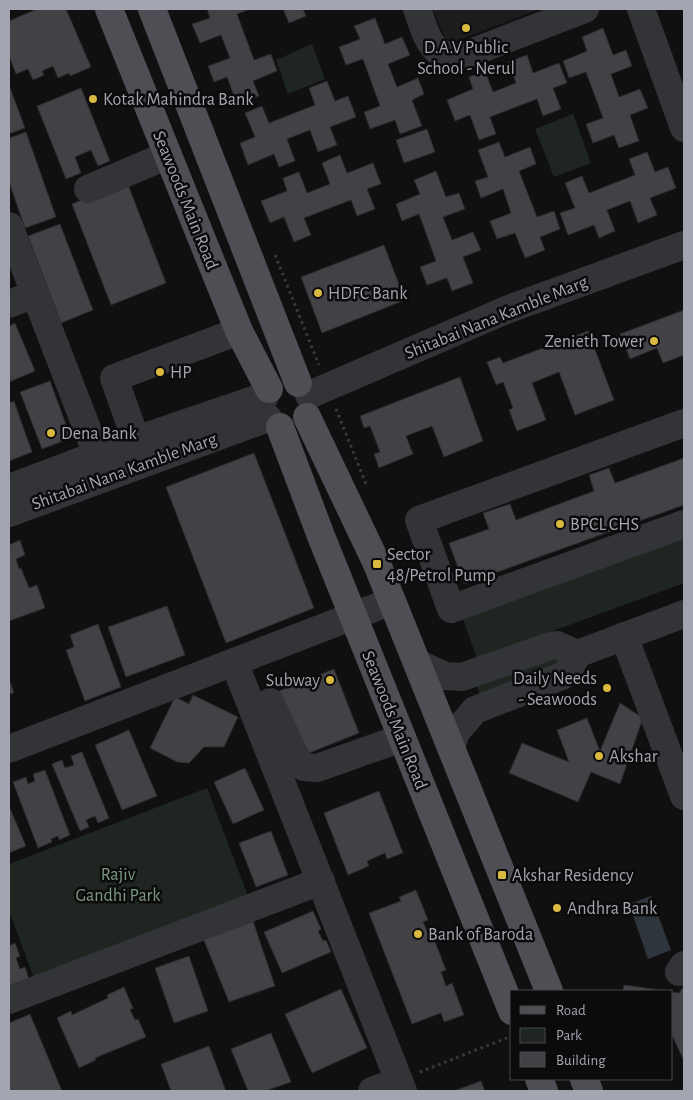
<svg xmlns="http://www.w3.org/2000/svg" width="693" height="1100" font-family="'Alegreya Sans',sans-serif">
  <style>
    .built { fill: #1c1c1e }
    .green { fill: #1f2520 }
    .water { fill: #2f353c }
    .building { fill: #424246; stroke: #2b2a2d }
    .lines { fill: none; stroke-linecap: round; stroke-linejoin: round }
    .path { stroke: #3a3a3e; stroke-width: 3; stroke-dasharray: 2.5 4; stroke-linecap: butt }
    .minor { stroke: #333438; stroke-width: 28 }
    .major { stroke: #4e4e54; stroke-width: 28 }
    .poi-dot { fill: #d9b940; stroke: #0b0b0c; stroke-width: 2 }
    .labels { text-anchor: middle; stroke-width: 5; stroke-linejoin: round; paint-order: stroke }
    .poi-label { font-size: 18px; fill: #a3a5b0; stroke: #0b0b0c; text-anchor: start }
    .street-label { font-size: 18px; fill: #a3a5b0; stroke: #0b0b0c }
    .park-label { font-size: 18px; fill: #7c9981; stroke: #0b0b0c }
  </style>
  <rect width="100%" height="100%" fill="#101011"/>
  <polygon class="built" points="433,9 540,9 454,42 445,38"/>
  <g class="green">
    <polygon points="312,44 325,79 288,94 276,60"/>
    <polygon points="573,114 591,163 554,177 535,129"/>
    <polygon points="684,538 684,583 477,659 463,619"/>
    <polygon points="556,650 568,660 480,695 476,685"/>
    <polygon points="207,788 248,896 34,978 9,911 9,864"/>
  </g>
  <polygon class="water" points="651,896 671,950 648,959 629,904"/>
  <g class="building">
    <polygon points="37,9 66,9 91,67 70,76 69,73 58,78 53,66 42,71 44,75 33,80 28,69 16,74 9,56 9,21"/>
    <polygon points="207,9 250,9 237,14 254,60 271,54 277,71 253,81 259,96 237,104 227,77 214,82 208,66 230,58 221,35 200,43 192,24 210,18"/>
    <polygon points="283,9 303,9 306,16 289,23"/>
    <polygon points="375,18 385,44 402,37 410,55 388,64 397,87 418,78 424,94 412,100 422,126 400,134 395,120 370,129 364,112 380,106 363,59 346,65 339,47 360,39 354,26"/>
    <polygon points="603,28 613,55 626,50 632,66 611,74 619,97 640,89 648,108 630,115 639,141 619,148 614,135 593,143 586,124 603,118 586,72 569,78 563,61 587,51 582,37"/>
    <polygon points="527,55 533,73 559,63 567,83 553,88 561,109 543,116 537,99 490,117 496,134 479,140 470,115 455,121 447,100 473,89 469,77 485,71 493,92 516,83 508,62"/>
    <polygon points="327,81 335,101 348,96 356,117 330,127 337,145 318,152 310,130 287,139 295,161 279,167 274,154 248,165 240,143 255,137 245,113 262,106 269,123 315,105 309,88"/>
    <polygon points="9,85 25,128 9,134"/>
    <polygon points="81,88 110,161 98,166 91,150 75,157 81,173 66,179 37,106"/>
    <polygon points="427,129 435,152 404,163 396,140"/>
    <polygon points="26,132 56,217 25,228 9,182 9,138"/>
    <polygon points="499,142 505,157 530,147 536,164 519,171 537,217 554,211 560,229 540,237 545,250 525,258 515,233 497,239 490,221 511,213 503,189 481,198 475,181 488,177 478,150"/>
    <polygon points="647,152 655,172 668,167 676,188 650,198 657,215 638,223 630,201 607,210 615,231 599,238 594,225 568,235 560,213 575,208 565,183 582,176 589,193 635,175 629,159"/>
    <polygon points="340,155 347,173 373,163 381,184 367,189 375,209 357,216 351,200 304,218 311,235 294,242 284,217 270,223 261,201 287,191 283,178 299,172 307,193 330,184 322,163"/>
    <polygon points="436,171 446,197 459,193 465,209 443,217 452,240 473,232 481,250 463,257 473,283 452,291 447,278 427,285 420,267 436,261 419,214 402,221 396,204 420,194 414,180"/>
    <polygon points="127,182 166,283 111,305 72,204"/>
    <polygon points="60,224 93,310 61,323 28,236"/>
    <polygon points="384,245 405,300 322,333 301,277"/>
    <polygon points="684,310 684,355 663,363 657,348 630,359 620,334"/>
    <polygon points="15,323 35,371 9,382 9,326"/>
    <polygon points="588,331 614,400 575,415 559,372 532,383 546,420 517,431 509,410 513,408 503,382 496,385 487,362 500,357 503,363"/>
    <polygon points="460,377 483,441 444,457 432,426 406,436 413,454 379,468 374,454 380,452 370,426 364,428 360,416"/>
    <polygon points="50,381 71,438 42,449 20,392"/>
    <polygon points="14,401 32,452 9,461 9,403"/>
    <polygon points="254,453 314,608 226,643 166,487"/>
    <polygon points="684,458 684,505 464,584 449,543 489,529 483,513 510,504 516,520 594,491 589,475 609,468 615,483"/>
    <polygon points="20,540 25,555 16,559 19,569 21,568 29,588 37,585 45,608 9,621 9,545"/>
    <polygon points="167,606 185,655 126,677 108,627"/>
    <polygon points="98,624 121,687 85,701 66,650 74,647 70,635"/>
    <polygon points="334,669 359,733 304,755 279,691"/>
    <polygon points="9,679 14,693 9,694"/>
    <polygon points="193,695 238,717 224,747 204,747 189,763 177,762 150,748 175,697 189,704"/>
    <polygon points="620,703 643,718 620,784 591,772 578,802 509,773 522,743 569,762 557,730 587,718 600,751"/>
    <polygon points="129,730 157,796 122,810 95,745"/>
    <polygon points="82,752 109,818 98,823 95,816 86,820 89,827 80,831 52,764 62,760 65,768 74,765 71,756"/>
    <polygon points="245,768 264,810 233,824 214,782"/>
    <polygon points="45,770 70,835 59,840 58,836 51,839 52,842 38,848 13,782 26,777 28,784 35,781 33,774"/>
    <polygon points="379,791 403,853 387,859 385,853 367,861 369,866 348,875 324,813"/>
    <polygon points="9,806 26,846 9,853"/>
    <polygon points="271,831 288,875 256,887 239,843"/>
    <polygon points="416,890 428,920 423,922 429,935 432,934 446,970 441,972 446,986 452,983 464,1015 444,1022 441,1013 412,1024 369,913 401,901 399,897"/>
    <polygon points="313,911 321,929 318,931 323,941 326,940 331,952 282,973 264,932"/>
    <polygon points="253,921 275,986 229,1002 203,938"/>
    <polygon points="15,943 20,956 16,958 20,969 25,967 29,979 9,987 9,946"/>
    <polygon points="189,956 208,1011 174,1023 155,968"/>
    <polygon points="624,985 667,991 623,991"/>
    <polygon points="684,986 684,1061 672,1035 672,992 679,993"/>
    <polygon points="124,987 133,1008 130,1010 135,1020 138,1019 146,1037 95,1058 96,1060 79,1068 57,1018 71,1011 72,1015 108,998 107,995"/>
    <polygon points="341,989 367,1048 312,1073 285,1014"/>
    <polygon points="30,1014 62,1091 9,1091 9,1023"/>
    <polygon points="271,1033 291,1082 265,1091 248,1091 231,1049"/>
    <polygon points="209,1046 226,1091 171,1091 161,1064"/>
    <polygon points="481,1081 485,1091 454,1091"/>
  </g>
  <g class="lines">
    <g class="path">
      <polyline points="275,255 319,365"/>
      <polyline points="336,409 366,484"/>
      <polyline points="420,1072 512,1036"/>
    </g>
    <g class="minor">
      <path d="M417,9C426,33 429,58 460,57L585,9"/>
      <polyline points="641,9 684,128"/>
      <polyline points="88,189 168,155"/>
      <polyline points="9,226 103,470"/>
      <polyline points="9,304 35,294"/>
      <polyline points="309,395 506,310 684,245"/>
      <polyline points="684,423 419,520 451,609 684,524"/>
      <polyline points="136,440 114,378 239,331"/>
      <polyline points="9,488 136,440 265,396"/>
      <polyline points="9,513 268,418"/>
      <polyline points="624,636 684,796"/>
      <polyline points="234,662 403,1091"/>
      <polyline points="417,663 445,676 462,677 550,646 557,645 577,654"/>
      <polyline points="270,702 297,760 304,767 317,768 402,738"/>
      <polyline points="451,748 456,732 475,710 562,676 568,672 577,654 684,614"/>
      <polyline points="9,749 392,601"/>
      <polyline points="679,972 684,965"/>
      <polyline points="9,1000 321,881"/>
      <polyline points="372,1091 399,1081"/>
    </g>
    <g class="major">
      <polyline points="109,9 239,331 269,389"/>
      <polyline points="152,9 298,383"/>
      <polyline points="307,417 377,564 549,991"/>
      <polyline points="280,427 321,536 512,1011"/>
      <polyline points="539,1079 544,1091"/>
      <polyline points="584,1079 589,1091"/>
    </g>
  </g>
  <g class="poi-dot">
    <circle cx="466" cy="28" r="5"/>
    <circle cx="93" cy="99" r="5"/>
    <circle cx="318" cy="293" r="5"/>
    <circle cx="654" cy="341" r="5"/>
    <circle cx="160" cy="372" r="5"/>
    <circle cx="51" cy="433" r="5"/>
    <circle cx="560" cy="524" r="5"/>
    <rect x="372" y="559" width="10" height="10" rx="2.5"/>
    <circle cx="330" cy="680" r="5"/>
    <circle cx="607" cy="688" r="5"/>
    <circle cx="599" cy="756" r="5"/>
    <rect x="497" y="870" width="10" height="10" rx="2.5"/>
    <circle cx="557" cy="908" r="5"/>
    <circle cx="418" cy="934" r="5"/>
  </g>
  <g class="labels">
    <g class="poi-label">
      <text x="466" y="53" text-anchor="middle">D.A.V Public<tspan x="466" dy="21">School - Nerul</tspan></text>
      <text x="103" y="105">Kotak Mahindra Bank</text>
      <text x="328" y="299">HDFC Bank</text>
      <text x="644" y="347" text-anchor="end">Zenieth Tower</text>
      <text x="170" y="378">HP</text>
      <text x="61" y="439">Dena Bank</text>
      <text x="570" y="530">BPCL CHS</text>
      <text x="387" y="560">Sector<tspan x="387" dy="21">48/Petrol Pump</tspan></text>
      <text x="597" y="684" text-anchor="end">Daily Needs<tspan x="597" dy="21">- Seawoods</tspan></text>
      <text x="320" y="686" text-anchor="end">Subway</text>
      <text x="609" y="762">Akshar</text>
      <text x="512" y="881">Akshar Residency</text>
      <text x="567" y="914">Andhra Bank</text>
      <text x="428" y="940">Bank of Baroda</text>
    </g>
    <g class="street-label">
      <text transform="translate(186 200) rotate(68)" y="6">Seawoods Main Road</text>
      <text transform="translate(496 317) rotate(-22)" y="6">Shitabai Nana Kamble Marg</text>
      <text transform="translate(124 471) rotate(-20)" y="6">Shitabai Nana Kamble Marg</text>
      <text transform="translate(395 720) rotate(68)" y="6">Seawoods Main Road</text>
    </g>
    <g class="park-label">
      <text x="118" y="880">Rajiv<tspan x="118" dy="21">Gandhi Park</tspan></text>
    </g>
  </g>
  <rect width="693" height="1100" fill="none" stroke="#a3a5b0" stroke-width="20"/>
  <rect x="510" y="990" width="162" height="90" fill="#0b0b0c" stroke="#48494e"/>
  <rect x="520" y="1006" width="25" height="8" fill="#4e4e54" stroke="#48494e"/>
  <text x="556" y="1015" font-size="15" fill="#a3a5b0">Road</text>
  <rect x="520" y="1028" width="25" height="15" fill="#1f2520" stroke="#48494e"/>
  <text x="556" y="1040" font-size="15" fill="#a3a5b0">Park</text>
  <rect x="520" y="1052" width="25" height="15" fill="#424246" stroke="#48494e"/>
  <text x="556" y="1065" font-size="15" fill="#a3a5b0">Building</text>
</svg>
